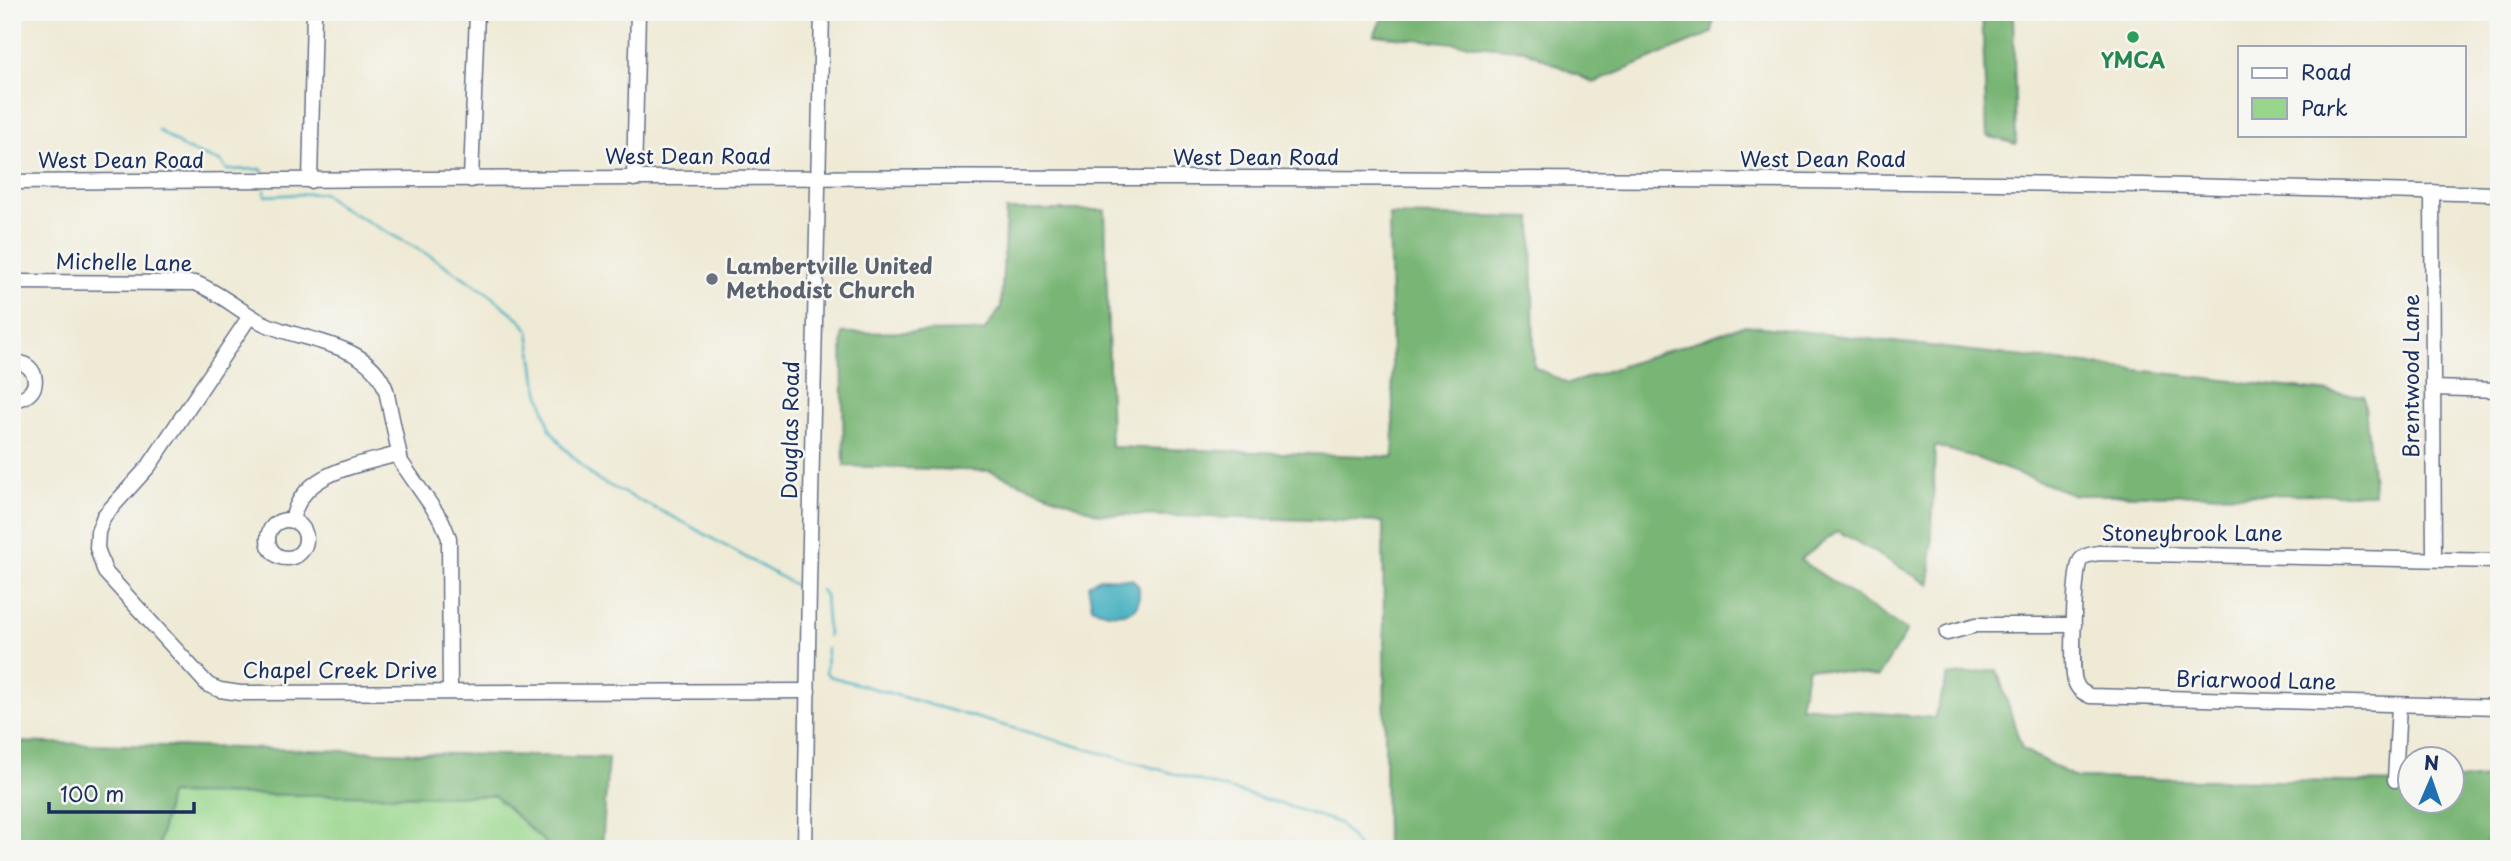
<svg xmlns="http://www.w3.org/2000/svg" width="2511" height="861" font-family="'Playpen Sans',sans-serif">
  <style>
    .green { fill: #97d58a; stroke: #598274; stroke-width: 2 }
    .forest { fill: #79b676; stroke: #4a726a; stroke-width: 2 }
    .water { fill: #41aebf; stroke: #2e6e8e; stroke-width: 2 }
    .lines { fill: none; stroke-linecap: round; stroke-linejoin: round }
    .stream { stroke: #41aebf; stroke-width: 2.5 }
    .minor-casing { stroke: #657088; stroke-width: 17 }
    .minor { stroke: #fff; stroke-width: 14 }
    .leisure-dot { fill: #2e9e5b; stroke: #f6f6f2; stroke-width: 2.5 }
    .worship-dot { fill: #6b7280; stroke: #f6f6f2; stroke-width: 2.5 }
    .labels { text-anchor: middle; stroke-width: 5; stroke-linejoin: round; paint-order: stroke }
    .leisure-label { font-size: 21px; font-weight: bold; fill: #27864d; stroke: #f6f6f2 }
    .street-label { font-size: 21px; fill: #1b2f5e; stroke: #f6f6f2 }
    .worship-label { font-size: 21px; font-weight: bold; fill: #5b616d; stroke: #f6f6f2; text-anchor: start }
  </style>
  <rect width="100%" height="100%" fill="#f6f6f2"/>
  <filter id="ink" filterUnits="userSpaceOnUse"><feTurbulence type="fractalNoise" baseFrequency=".0143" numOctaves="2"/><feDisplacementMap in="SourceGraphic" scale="14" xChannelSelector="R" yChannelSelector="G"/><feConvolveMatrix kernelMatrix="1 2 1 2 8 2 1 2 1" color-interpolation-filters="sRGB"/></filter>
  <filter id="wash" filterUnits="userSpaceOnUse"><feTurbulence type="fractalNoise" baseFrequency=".00686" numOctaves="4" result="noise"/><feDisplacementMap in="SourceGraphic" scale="28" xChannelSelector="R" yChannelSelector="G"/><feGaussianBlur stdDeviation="1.57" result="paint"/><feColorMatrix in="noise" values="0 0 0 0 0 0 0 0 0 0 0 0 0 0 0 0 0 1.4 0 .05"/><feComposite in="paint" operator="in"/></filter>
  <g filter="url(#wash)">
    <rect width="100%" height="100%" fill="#efead5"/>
    <polygon class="green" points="169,794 495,796 552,849 158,849"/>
    <g class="forest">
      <polygon points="1385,12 1715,12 1712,33 1594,83 1525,50 1374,35"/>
      <polygon points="1982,12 2013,12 2016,144 1987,136"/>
      <polygon points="1006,210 1105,210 1111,447 1394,457 1389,215 1532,218 1534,367 1568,384 1745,325 2364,396 2374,494 2075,495 1974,457 1935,446 1930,585 1838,531 1800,560 1907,631 1878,677 1808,667 1800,706 1934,718 1948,676 1997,670 2022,749 2076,778 2409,783 2410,802 2452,802 2452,781 2499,777 2499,829 2480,849 1386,849 1383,522 1099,514 990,471 844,466 842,333 984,331 1001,308"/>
      <polygon points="12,742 608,758 602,849 552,849 495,796 169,794 158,849 12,849"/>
    </g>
    <path class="water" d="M1099,578L1132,579L1139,587C1139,593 1140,600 1137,605C1130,618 1102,614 1092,607L1088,585Z"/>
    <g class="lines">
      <g class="stream">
        <polyline points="158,130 186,149 221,162 227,170 261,169 263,172"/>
        <polyline points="265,190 265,196 323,193 338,205 432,257 486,292 520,319 529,331 536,380 550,429 563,447 596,479 683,522 800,588"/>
        <polyline points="821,590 825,595 828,636"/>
        <polyline points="827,648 826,672 829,676 1285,805 1339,823 1360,849"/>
      </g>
    </g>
  </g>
  <g filter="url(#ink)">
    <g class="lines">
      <g class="minor-casing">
        <g id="minor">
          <polyline points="634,179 638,12"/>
          <polyline points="471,180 477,12"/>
          <polyline points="310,181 314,12"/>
          <path d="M12,182C674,176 1337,176 1999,183C2166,184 2332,190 2499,194"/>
          <polyline points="2432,192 2434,559"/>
          <path d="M12,282L195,283C219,292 238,310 261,322C302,343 368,340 386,390L401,462L442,521L449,538L450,692"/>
          <polyline points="250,316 149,466 104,516 98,532 97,548 105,572 208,685 220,690 240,693 808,691"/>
          <path d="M12,362C42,361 43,400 12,399"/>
          <polyline points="2433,388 2499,390"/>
          <circle cx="287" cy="539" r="19"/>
          <path d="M292,521C301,471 357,466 398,454"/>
          <path d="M2499,561L2099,553C2093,554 2083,555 2080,561C2074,571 2071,670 2075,681C2078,690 2082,692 2090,696L2499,707"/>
          <polyline points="1947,633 1976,625 2074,625"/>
          <polyline points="2395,780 2399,705"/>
          <polyline points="805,849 809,586 822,12"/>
        </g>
      </g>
      <use href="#minor" class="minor"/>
    </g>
  </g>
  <circle class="leisure-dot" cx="2133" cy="37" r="7"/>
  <circle class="worship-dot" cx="712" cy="279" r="7"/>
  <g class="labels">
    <g class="leisure-label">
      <text x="2133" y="68">YMCA</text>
    </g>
    <g class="street-label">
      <text x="688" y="164">West Dean Road</text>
      <text x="1256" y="165">West Dean Road</text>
      <text x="1823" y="167">West Dean Road</text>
      <text x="121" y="168">West Dean Road</text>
      <text transform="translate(124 263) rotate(1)" y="7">Michelle Lane</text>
      <text transform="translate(2412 376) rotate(-90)" y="7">Brentwood Lane</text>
      <text transform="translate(791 430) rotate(-89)" y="7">Douglas Road</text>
      <text x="2192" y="541">Stoneybrook Lane</text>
      <text x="340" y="678">Chapel Creek Drive</text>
      <text transform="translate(2256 681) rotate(1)" y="7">Briarwood Lane</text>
    </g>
    <g class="worship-label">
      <text x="726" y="274">Lambertville United<tspan x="726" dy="24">Methodist Church</tspan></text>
    </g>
  </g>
  <rect width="2511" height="861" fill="none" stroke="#f6f6f2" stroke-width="42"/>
  <rect x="2238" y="46" width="228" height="91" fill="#f6f6f2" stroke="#9ea6b7" stroke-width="2"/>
  <rect x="2252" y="68" width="35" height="10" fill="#ffffff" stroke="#9ea6b7" stroke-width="2"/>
  <text x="2301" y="80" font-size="21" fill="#1b2f5e">Road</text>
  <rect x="2252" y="98" width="35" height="21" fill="#97d58a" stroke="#9ea6b7" stroke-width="2"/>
  <text x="2301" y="116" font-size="21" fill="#1b2f5e">Park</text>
  <g transform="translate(2431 780) rotate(2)"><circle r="33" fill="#f6f6f2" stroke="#9ea6b7" stroke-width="2"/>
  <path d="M0-5L12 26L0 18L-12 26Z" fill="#1f6fb2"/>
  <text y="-10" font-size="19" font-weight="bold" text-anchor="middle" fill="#1b2f5e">N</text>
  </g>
  <path d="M49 802v10h145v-10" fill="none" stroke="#1b2f5e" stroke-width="3.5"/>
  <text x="60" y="802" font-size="21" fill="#1b2f5e" stroke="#f6f6f2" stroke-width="5" paint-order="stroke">100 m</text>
</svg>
